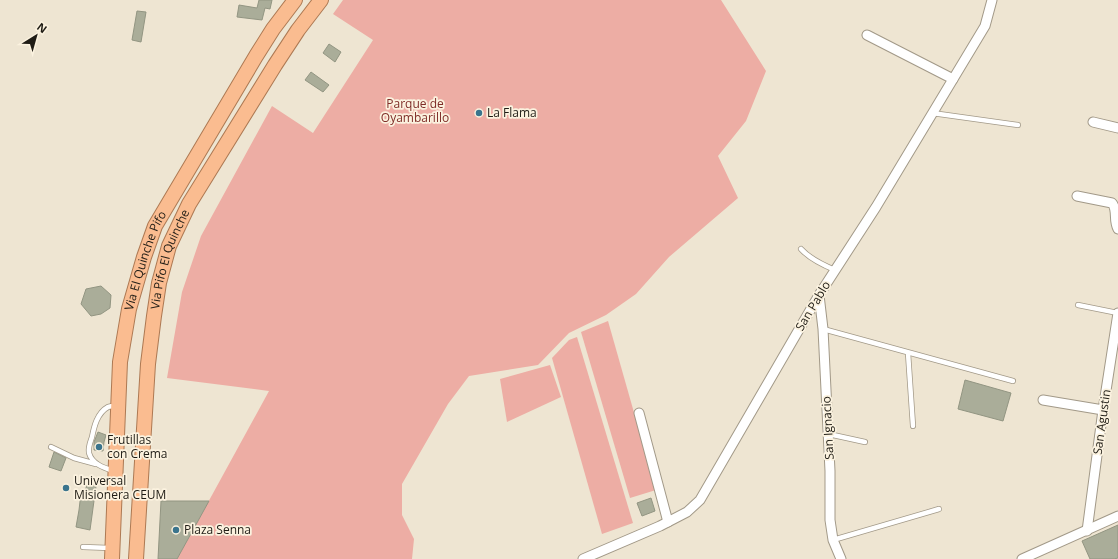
<svg xmlns="http://www.w3.org/2000/svg" width="1118" height="559" font-family="'Open Sans',sans-serif">
  <style>
    .green { fill: #edada4 }
    .building { fill: #aaad99; stroke: #929582 }
    .lines { fill: none; stroke-linecap: round; stroke-linejoin: round }
    .service-casing { stroke: #a29988; stroke-width: 6 }
    .minor-casing { stroke: #a29988; stroke-width: 11 }
    .trunk-casing { stroke: #ad7953; stroke-width: 16 }
    .service { stroke: #fff; stroke-width: 4.5 }
    .minor { stroke: #fff; stroke-width: 9 }
    .trunk { stroke: #fabc90; stroke-width: 14 }
    .poi-dot { fill: #3a748d; stroke: #fbf2df; stroke-width: 1.5 }
    .labels { text-anchor: middle; stroke-width: 3.5; stroke-linejoin: round; paint-order: stroke }
    .park-label { font-size: 12px; fill: #7f2d28; stroke: #fbf2df }
    .poi-label { font-size: 12px; fill: #1f1c15; stroke: #fbf2df; text-anchor: start }
    .street-label { font-size: 12px; fill: #1f1c15; stroke: #fbf2df }
  </style>
  <rect width="100%" height="100%" fill="#eee5d2"/>
  <g class="green">
    <polygon points="343,0 721,0 766,71 746,121 718,156 738,198 669,257 636,294 606,315 569,333 538,365 469,376 448,404 402,484 402,515 414,539 412,559 177,559 269,391 167,378 182,292 201,236 272,106 313,133 373,40 333,14"/>
    <polygon points="608,321 656,490 630,498 581,332"/>
    <polygon points="577,337 633,523 602,534 552,358 569,340"/>
    <polygon points="550,365 561,397 507,422 500,379"/>
  </g>
  <g class="building">
    <polygon points="259,0 272,0 270,9 265,8 262,20 237,17 239,5 257,8"/>
    <polygon points="137,11 146,12 141,42 132,40"/>
    <polygon points="329,44 341,52 335,62 323,53"/>
    <polygon points="311,72 329,85 323,92 305,80"/>
    <polygon points="101,286 111,295 110,308 101,314 91,316 81,304 86,289"/>
    <polygon points="965,380 1011,393 1003,421 958,409"/>
    <polygon points="98,432 106,435 104,442 103,451 94,450 94,442"/>
    <polygon points="54,452 66,458 61,471 49,467"/>
    <polygon points="88,478 97,479 90,530 76,527 79,510 81,493 85,493"/>
    <polygon points="651,498 655,511 642,516 637,503"/>
    <polygon points="161,501 209,501 177,559 158,559"/>
    <polygon points="1118,525 1118,558 1114,559 1090,559 1082,541"/>
  </g>
  <g class="lines">
    <g class="service-casing">
      <g id="service">
        <polyline points="932,113 1018,125"/>
        <path d="M801,249C810,259 823,265 835,270"/>
        <polyline points="1078,305 1118,313"/>
        <polyline points="823,329 1013,381"/>
        <polyline points="908,353 913,426"/>
        <polyline points="828,435 833,435 865,442"/>
        <polyline points="51,447 74,458 96,464"/>
        <path d="M114,471C104,468 92,464 89,453C88,447 90,443 92,437C94,427 97,413 108,407C110,406 114,406 117,406"/>
        <polyline points="833,540 939,509"/>
        <polyline points="83,547 110,548"/>
      </g>
    </g>
    <g class="minor-casing">
      <g id="minor">
        <polyline points="867,35 953,79"/>
        <polyline points="1093,122 1118,128"/>
        <path d="M1077,196L1112,203C1118,210 1113,220 1118,229"/>
        <polyline points="819,295 823,329 830,471 830,520 833,540 841,559"/>
        <polyline points="1043,400 1103,410"/>
        <polyline points="639,413 668,522"/>
        <polyline points="1087,531 1103,410 1118,313"/>
        <polyline points="583,559 660,526 687,512 700,500 819,295 876,207 985,26 992,0"/>
        <polyline points="1022,559 1118,516"/>
      </g>
    </g>
    <g class="trunk-casing">
      <g id="trunk">
        <path id="s1" d="M112,559L120,362L129,309L144,257L155,226L174,194L256,56L273,29L295,0"/>
        <path id="s2" d="M136,559L148,364L154,316L159,283L169,246L189,204L275,65L298,30L321,0"/>
      </g>
    </g>
    <use href="#service" class="service"/>
    <use href="#minor" class="minor"/>
    <use href="#trunk" class="trunk"/>
  </g>
  <g class="poi-dot">
    <circle cx="479" cy="113" r="4"/>
    <circle cx="99" cy="447" r="4"/>
    <circle cx="66" cy="488" r="4"/>
    <circle cx="176" cy="530" r="4"/>
  </g>
  <g class="labels">
    <g class="park-label">
      <text x="415" y="108">Parque de<tspan x="415" dy="14">Oyambarillo</tspan></text>
    </g>
    <g class="poi-label">
      <text x="487" y="117">La Flama</text>
      <text x="107" y="444">Frutillas<tspan x="107" dy="14">con Crema</tspan></text>
      <text x="74" y="485">Universal<tspan x="74" dy="14">Misionera CEUM</tspan></text>
      <text x="184" y="534">Plaza Senna</text>
    </g>
    <g class="street-label">
      <text dy="4" stroke="none"><textPath href="#s2" startOffset="303">Via Pifo El Quinche</textPath></text>
      <text dy="4" stroke="none"><textPath href="#s1" startOffset="302">Via El Quinche Pifo</textPath></text>
      <text transform="translate(813 306) rotate(-59)" y="4">San Pablo</text>
      <text transform="translate(1102 422) rotate(-82)" y="4">San Agustin</text>
      <text transform="translate(828 428) rotate(-93)" y="4">San Ignacio</text>
    </g>
  </g>
  <g transform="translate(36 36) rotate(37)" stroke="#fbf2df" stroke-width="3" paint-order="stroke">
  <path d="M0-3L7 15L0 10L-7 15Z" fill="#1f1c15"/>
  <text y="-6" font-size="11" font-weight="bold" text-anchor="middle" fill="#1f1c15">N</text>
  </g>
</svg>
